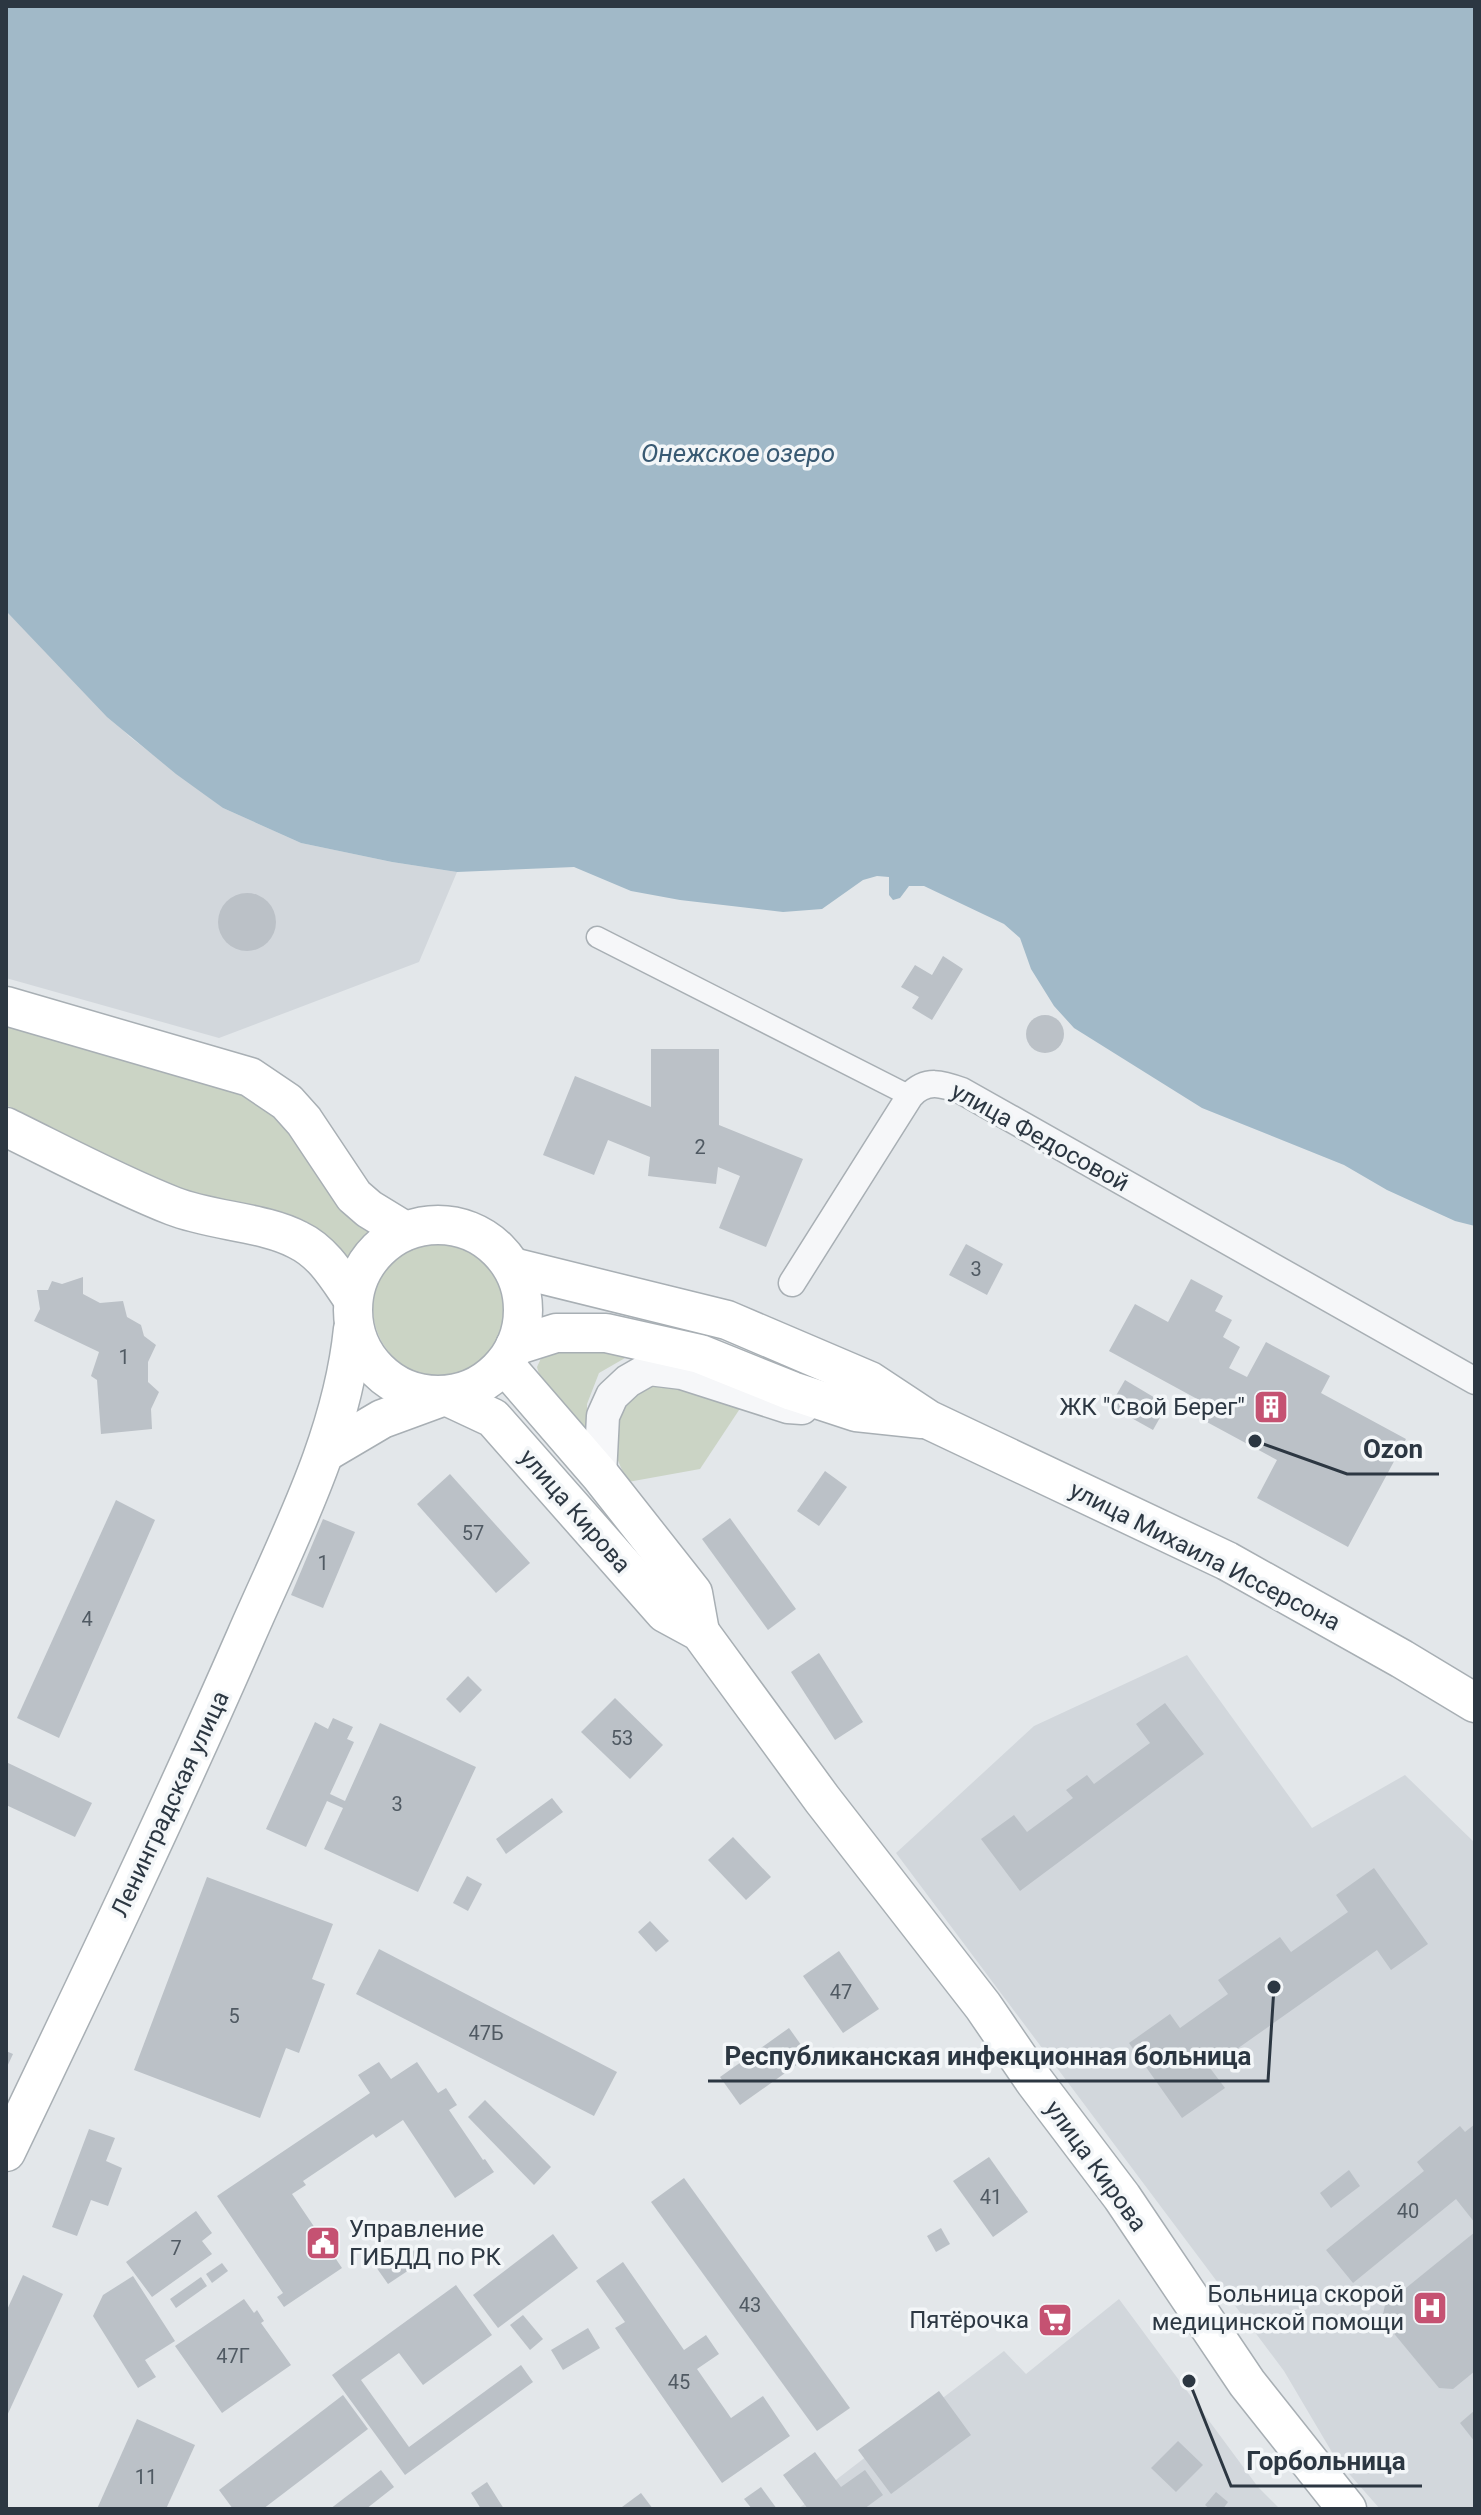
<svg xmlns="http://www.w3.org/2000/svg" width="1481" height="2515" font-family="Roboto,sans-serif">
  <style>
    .built { fill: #d2d7dc }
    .green { fill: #cbd4c5 }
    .water { fill: #a1b9c8 }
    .building { fill: #bbc1c7 }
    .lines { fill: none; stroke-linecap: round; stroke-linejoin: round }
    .pedestrian-casing { stroke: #a8afb4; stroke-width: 23 }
    .minor-casing { stroke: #a8afb4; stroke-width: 29 }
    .tertiary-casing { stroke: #a8afb4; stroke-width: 35 }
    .secondary-casing { stroke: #a8afb4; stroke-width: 41 }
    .pedestrian { stroke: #f6f7f9; stroke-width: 20 }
    .minor { stroke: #f6f7f9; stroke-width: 26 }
    .tertiary { stroke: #f6f7f9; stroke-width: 32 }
    .secondary { stroke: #fff; stroke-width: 38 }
    .labels { text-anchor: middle; stroke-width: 7; stroke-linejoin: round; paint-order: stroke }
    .number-label { font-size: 20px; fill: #505a63 }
    .street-label { font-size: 24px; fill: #2c3742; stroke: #f3f6f8 }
    .poi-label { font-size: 24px; fill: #2c3742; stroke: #f3f6f8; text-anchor: end }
    .water-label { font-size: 26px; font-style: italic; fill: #395a73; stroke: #f3f6f8 }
    .leader { fill: none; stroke: #2c3742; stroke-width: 3 }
    .callout-dot { fill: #2c3742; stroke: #f3f6f8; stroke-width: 3 }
    .callout-label { font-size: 26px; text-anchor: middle; font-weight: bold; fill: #2c3742; stroke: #f3f6f8; stroke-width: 7; stroke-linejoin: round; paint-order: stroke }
  </style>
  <rect width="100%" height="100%" fill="#e3e7ea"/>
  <g class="built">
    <polygon points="6,611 130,737 223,808 301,843 392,862 457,872 419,962 219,1038 6,978"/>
    <polygon points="1187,1655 1312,1828 1405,1775 1475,1843 1475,2509 1380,2509 1336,2459 1284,2371 896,1853 1034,1726"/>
    <polygon points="1119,2299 1258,2487 1280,2509 798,2509 1004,2351 1026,2374"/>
  </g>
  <g class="green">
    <polygon points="6,1020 237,1089 286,1123 374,1226 345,1261 194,1198 6,1105"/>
    <circle cx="442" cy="1308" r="69"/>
    <polygon points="566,1349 632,1354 599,1373 587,1404 587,1435 543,1388 537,1367 543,1354"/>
    <path d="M672,1386L741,1407L700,1469L628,1482C605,1437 605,1421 642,1387Z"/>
  </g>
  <polygon class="water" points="6,6 1475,6 1475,1226 1455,1221 1387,1190 1344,1165 1202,1108 1074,1028 1054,1006 1031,969 1020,938 1004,924 924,886 909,886 900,898 893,900 889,895 889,877 877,876 863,880 822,909 783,912 680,900 631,891 574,867 457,872 392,862 301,843 223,808 176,774 107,717 6,611"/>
  <g class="building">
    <circle cx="247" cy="922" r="29"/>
    <polygon points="943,956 963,969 932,1020 912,1008 919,997 901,987 915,965 932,975"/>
    <circle cx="1045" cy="1034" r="19"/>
    <polygon points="651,1049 719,1049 719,1125 803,1159 766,1247 719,1228 740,1176 718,1167 716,1184 648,1176 650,1157 608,1140 594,1175 543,1155 575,1076 651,1107"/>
    <polygon points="966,1244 1003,1264 987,1295 949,1275"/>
    <polygon points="83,1277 83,1294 100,1303 123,1301 127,1317 141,1325 144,1336 156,1345 148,1362 148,1382 159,1392 151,1409 152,1429 101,1434 97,1380 91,1376 99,1352 34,1321 40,1309 37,1290 48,1290 52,1281 62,1284"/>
    <polygon points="1191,1279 1223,1296 1215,1311 1232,1320 1223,1337 1240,1347 1229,1368 1247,1377 1266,1342 1330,1376 1321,1393 1406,1439 1348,1547 1257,1498 1277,1460 1192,1414 1199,1400 1109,1351 1135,1304 1168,1322"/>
    <polygon points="1125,1380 1167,1405 1153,1430 1110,1406"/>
    <polygon points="825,1471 847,1487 819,1526 797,1511"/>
    <polygon points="450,1474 530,1563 496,1593 417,1504"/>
    <polygon points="116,1500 155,1520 59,1738 17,1718"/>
    <polygon points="730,1518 796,1609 768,1630 702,1539"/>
    <polygon points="323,1519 355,1532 323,1608 291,1595"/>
    <polygon points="819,1653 863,1722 835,1740 791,1672"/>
    <polygon points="468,1676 482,1690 460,1713 446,1699"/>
    <polygon points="615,1698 663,1745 630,1779 581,1732"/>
    <polygon points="1165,1703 1204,1754 1020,1891 981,1839 1014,1815 1027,1832 1073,1798 1066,1790 1087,1775 1094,1784 1150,1743 1136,1724"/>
    <polygon points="333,1718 353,1727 347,1739 354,1742 330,1794 345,1801 380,1723 476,1767 418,1892 324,1849 343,1808 327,1801 306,1847 266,1829 315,1722 328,1729"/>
    <polygon points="6,1762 92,1803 75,1837 6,1805"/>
    <polygon points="552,1798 563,1812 506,1854 496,1839"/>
    <polygon points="733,1837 771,1877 746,1900 708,1860"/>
    <polygon points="1374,1868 1428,1944 1391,1970 1377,1950 1210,2068 1225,2088 1182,2118 1129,2043 1170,2014 1180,2028 1228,1994 1218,1980 1280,1937 1291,1952 1348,1912 1336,1895"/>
    <polygon points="467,1876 482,1884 468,1911 453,1903"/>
    <polygon points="207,1877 333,1924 312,1979 325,1984 299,2053 286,2048 260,2118 134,2070"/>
    <polygon points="650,1921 669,1941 656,1952 638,1932"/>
    <polygon points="379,1949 617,2072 594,2116 356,1994"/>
    <polygon points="839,1951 879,2009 843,2033 803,1976"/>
    <polygon points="789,2028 809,2056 740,2105 720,2077"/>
    <polygon points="6,2051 13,2054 6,2069"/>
    <polygon points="379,2062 391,2079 417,2062 438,2093 446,2088 457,2105 449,2110 483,2160 485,2159 494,2172 455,2198 403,2120 376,2138 373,2134 303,2181 306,2185 292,2194 342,2268 284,2307 277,2297 283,2293 217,2196 370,2093 358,2075"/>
    <polygon points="485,2100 551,2167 534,2185 468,2117"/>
    <polygon points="1475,2124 1475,2223 1456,2199 1353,2283 1326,2250 1424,2171 1417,2162 1460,2126 1465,2132"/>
    <polygon points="89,2129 115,2138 106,2161 122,2168 108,2206 91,2200 77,2236 52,2227"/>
    <polygon points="989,2157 1028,2212 993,2237 953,2181"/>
    <polygon points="1349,2170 1360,2186 1331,2208 1320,2193"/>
    <polygon points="684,2178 850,2408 817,2431 651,2202"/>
    <polygon points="196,2211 212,2233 202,2241 212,2254 152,2297 126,2262"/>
    <polygon points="941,2228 950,2244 936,2252 927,2236"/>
    <polygon points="1475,2232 1475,2371 1453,2389 1439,2388 1382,2319 1385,2305"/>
    <polygon points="553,2234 578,2268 498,2328 473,2295"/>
    <polygon points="422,2245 430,2256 388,2284 376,2267 401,2250 405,2256"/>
    <polygon points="623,2262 684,2350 706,2335 719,2354 697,2369 731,2418 763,2396 790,2436 722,2483 615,2328 625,2322 596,2281"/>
    <polygon points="222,2263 228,2271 212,2283 206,2274"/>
    <polygon points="23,2275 63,2294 6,2418 6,2312"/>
    <polygon points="133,2276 175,2341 145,2360 156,2377 138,2388 93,2316 103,2295"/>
    <polygon points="201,2277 207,2286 176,2308 170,2299"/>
    <polygon points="456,2285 492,2335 423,2385 399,2353 361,2380 409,2447 521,2365 533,2382 405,2475 332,2375"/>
    <polygon points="244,2299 254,2313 257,2310 264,2321 261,2323 291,2365 222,2413 175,2346"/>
    <polygon points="523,2315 543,2339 530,2350 510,2325"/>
    <polygon points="588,2328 600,2348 563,2370 551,2350"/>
    <polygon points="939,2391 971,2435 891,2494 858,2450"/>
    <polygon points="343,2395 368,2429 263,2509 233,2509 219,2490"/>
    <polygon points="1475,2410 1475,2442 1460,2423"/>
    <polygon points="137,2419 195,2445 166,2509 97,2509"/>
    <polygon points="1178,2441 1203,2465 1176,2492 1151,2468"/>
    <polygon points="815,2452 841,2487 865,2470 883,2495 864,2509 808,2509 783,2475"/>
    <polygon points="381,2470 394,2487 366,2509 330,2509"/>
    <polygon points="487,2482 504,2509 481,2509 471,2493"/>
    <polygon points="761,2487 777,2509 752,2509 744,2499"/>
    <polygon points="1216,2492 1228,2502 1223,2509 1210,2509 1205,2505"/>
    <polygon points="641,2493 653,2509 623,2509 622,2507"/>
  </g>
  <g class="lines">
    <g class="pedestrian-casing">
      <polyline id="pedestrian" points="597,937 910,1096"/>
    </g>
    <g class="minor-casing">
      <path id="minor" d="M792,1283L910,1096C926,1078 943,1084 962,1091L1475,1381"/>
    </g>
    <g class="tertiary-casing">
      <polyline id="tertiary" points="600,1475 603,1416 612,1396 628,1381 649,1369 682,1373 788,1407 802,1408"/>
    </g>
    <g class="secondary-casing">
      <g id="secondary">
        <polyline points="6,1006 250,1077 287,1102 304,1121 354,1196 369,1209 405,1231"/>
        <path d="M6,1127C59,1153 119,1185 173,1206C211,1221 265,1222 298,1240C323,1252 337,1276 352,1298"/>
        <circle cx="438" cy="1310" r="85"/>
        <polyline points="512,1267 727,1320 870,1381 929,1420 1227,1561 1402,1659 1475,1703"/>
        <polyline points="515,1346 556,1333 606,1333 700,1354 792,1391 856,1412 922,1419"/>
        <polyline points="504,1364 600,1475 693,1593 700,1632"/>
        <polyline points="446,1396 493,1418 665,1613 700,1632 822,1799 983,2006 1035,2082 1122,2197 1247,2383 1347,2509"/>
        <polyline points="326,1452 382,1419 442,1397"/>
        <path d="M6,2152C88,1981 170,1810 246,1636C289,1537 342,1438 353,1329"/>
      </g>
    </g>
    <use href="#pedestrian" class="pedestrian"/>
    <use href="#minor" class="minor"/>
    <use href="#tertiary" class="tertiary"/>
    <use href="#secondary" class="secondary"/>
  </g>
  <defs>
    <g id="building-square" transform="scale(1.8)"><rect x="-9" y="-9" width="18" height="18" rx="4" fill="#c55272" stroke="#f3f6f8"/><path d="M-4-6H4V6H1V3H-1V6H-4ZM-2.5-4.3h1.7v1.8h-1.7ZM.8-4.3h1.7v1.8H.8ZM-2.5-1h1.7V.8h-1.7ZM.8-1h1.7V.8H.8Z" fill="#fff"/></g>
    <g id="civic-square" transform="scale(1.8)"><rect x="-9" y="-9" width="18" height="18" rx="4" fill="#c55272" stroke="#f3f6f8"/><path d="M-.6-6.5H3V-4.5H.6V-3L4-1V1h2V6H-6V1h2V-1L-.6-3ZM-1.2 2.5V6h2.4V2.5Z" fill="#fff"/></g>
    <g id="hospital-square" transform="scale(1.8)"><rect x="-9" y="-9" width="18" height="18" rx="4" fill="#c55272" stroke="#f3f6f8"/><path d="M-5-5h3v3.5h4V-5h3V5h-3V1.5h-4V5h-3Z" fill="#fff"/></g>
    <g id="supermarket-square" transform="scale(1.8)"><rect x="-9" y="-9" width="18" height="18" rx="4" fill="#c55272" stroke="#f3f6f8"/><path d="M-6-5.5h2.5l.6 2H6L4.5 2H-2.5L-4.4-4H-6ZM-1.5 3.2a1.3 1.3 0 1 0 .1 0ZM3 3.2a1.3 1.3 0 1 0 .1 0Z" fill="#fff"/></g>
  </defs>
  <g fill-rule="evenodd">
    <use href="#building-square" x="1271" y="1407"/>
    <use href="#civic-square" x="323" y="2243"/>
    <use href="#hospital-square" x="1430" y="2308"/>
    <use href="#supermarket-square" x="1055" y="2320"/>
  </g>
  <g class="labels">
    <g class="number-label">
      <text x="700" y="1154">2</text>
      <text x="976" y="1276">3</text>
      <text x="124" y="1364">1</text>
      <text x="473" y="1540">57</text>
      <text x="323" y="1570">1</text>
      <text x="87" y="1626">4</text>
      <text x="622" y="1745">53</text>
      <text x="397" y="1811">3</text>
      <text x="841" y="1999">47</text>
      <text x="234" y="2023">5</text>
      <text x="486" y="2040">47Б</text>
      <text x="991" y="2204">41</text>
      <text x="1408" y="2218">40</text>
      <text x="176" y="2255">7</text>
      <text x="750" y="2312">43</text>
      <text x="233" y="2363">47Г</text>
      <text x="679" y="2389">45</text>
      <text x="146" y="2484">11</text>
    </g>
    <g class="street-label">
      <text transform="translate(1040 1137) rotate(29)" y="8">улица Федосовой</text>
      <text transform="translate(575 1511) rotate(49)" y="8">улица Кирова</text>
      <text transform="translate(1205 1556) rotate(27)" y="8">улица Михаила Иссерсона</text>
      <text transform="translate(170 1804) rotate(-65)" y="8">Ленинградская улица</text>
      <text transform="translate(1096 2166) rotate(54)" y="8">улица Кирова</text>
    </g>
    <g class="poi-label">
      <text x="1245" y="1415">ЖК "Свой Берег"</text>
      <text x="349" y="2237" text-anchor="start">Управление<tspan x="349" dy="28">ГИБДД по РК</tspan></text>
      <text x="1404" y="2302">Больница скорой<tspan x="1404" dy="28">медицинской помощи</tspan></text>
      <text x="1029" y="2328">Пятёрочка</text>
    </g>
    <g class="water-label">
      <text x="738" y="462">Онежское озеро</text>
    </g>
  </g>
  <path class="leader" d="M1255 1441L1347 1474H1439M1274 1987L1268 2081H708M1189 2381L1231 2486H1422"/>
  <g class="callout-dot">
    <circle cx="1255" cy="1441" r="8"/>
    <circle cx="1274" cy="1987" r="8"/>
    <circle cx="1189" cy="2381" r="8"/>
  </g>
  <g class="callout-label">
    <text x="1393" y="1458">Ozon</text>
    <text x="988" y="2065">Республиканская инфекционная больница</text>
    <text x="1326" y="2470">Горбольница</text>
  </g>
  <rect width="1481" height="2515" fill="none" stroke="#2c3742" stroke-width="16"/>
</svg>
